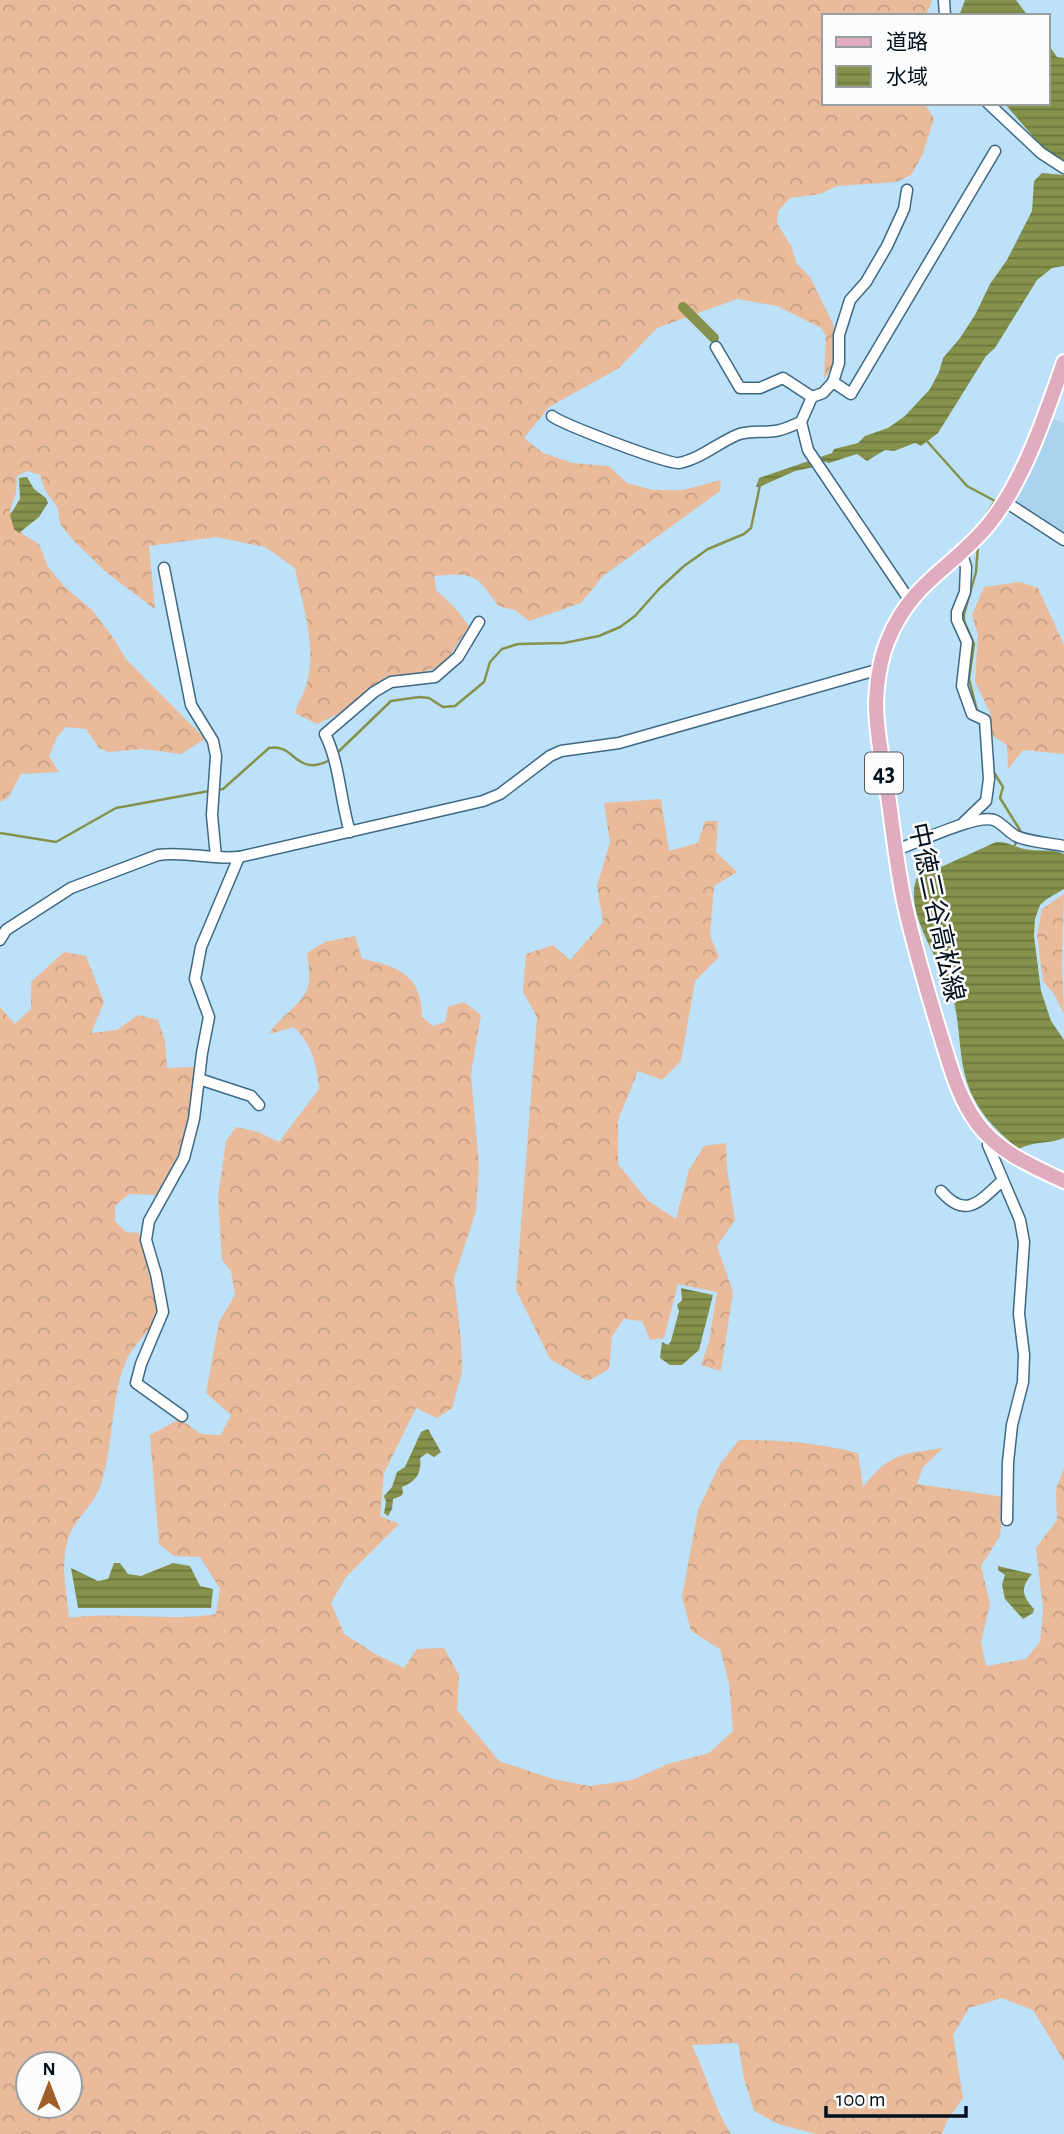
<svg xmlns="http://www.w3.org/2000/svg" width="1064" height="2134" font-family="'Alegreya Sans','Noto Sans JP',sans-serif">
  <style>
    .built { fill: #a9d3ee }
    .forest { fill: url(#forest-crowns); fill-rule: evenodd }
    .water { fill: url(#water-rules) }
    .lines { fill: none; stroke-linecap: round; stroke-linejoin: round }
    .stream { stroke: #86924b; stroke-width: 2.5 }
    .canal { stroke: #86924b; stroke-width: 10 }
    .minor-casing { stroke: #3e6984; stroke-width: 13 }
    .primary-casing { stroke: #fff; stroke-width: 18 }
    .minor { stroke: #fff; stroke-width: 10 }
    .primary { stroke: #e0acbf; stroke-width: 14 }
    .labels { text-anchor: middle; stroke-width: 5; stroke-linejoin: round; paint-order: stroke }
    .shield { fill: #fcfcfc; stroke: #4d585f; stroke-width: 2 }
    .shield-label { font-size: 24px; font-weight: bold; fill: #02111c }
    .street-label { font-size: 26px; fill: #02111c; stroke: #fcfcfc }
  </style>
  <defs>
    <pattern id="forest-crowns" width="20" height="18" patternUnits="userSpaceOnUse" patternTransform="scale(1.75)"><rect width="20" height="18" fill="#e9bb9a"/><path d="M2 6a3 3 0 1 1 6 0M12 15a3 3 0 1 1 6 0" fill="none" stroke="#c6a084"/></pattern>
    <pattern id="water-rules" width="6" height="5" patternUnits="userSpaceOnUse" patternTransform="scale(1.75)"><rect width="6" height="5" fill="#86924b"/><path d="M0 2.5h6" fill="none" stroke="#6b763e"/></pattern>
  </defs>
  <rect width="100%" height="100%" fill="#bce1f9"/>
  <polygon class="built" points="1052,419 1064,423 1064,535 1016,505 1011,498"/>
  <g class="forest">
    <path d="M0,0H932L926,16H824V103H924L934,119L922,156L911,175L896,182L837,186L820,194L790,198L778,211L777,223L791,246L797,264L810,277L833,324L836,344L834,365L824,378L826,336L821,328L777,306L737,299L657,328L619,368L549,407L524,438L543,453L572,463L609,466L627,483L653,490H683L721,480L720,491L603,576L581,603L529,621L515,610L498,606C476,573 474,573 434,576L436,590L455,608L469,626L443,666L400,679L358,705L317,724L295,713C298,702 305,693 307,682C317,646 302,604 295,568L265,547L216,537L149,546L155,609L107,573L74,541L60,524L58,508L45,490L40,475L27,471L17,476L16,493L10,510L14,522L24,535L39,544L48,567L65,587L92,610L112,636L126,659L205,739L181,754L143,749L108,752L99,748L86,729L66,727L57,737L49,756L59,772L21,774L8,798L0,802Z"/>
    <polygon points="1020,582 1038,588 1064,645 1064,754 1023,750 1008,769 1007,745 991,735 990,713 975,681 978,635 972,615 984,587"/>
    <polygon points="661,799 669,851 698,843 705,821 718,821 716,852 737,872 714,886 710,936 719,957 695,981 681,1061 662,1080 638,1071 618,1120 618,1164 647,1200 676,1219 689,1170 704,1146 726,1143 727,1169 735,1220 717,1246 733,1292 721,1371 701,1365 709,1342 717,1292 678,1284 664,1338 650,1340 642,1321 624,1319 612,1336 609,1369 588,1381 550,1359 516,1290 537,1017 523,992 526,954 553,945 570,960 603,922 597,886 610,842 604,803"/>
    <polygon points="1064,894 1062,962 1064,1014 1054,994 1043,981 1037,935 1042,909"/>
    <path d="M355,936L362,959C398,966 422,975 422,1017L433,1026L445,1022L448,1007L464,1002L481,1015L471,1074L479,1166L476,1211L454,1278L461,1340L462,1372L452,1408L437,1418L416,1408L384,1473L380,1516L399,1524L346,1577L331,1603L344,1634L377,1655L404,1668L417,1649L444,1648L459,1675L457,1710L499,1761L553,1779L590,1786L632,1780L668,1764L709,1753L733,1731L729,1683L720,1649L691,1631L682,1597L698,1510L720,1464L739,1440C780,1440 818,1443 858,1453L863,1487C890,1453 902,1454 943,1448L923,1467L917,1484L1004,1497L1000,1536L981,1566L990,1604L981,1642L986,1666L1026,1659L1040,1642L1043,1609L1036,1548L1057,1520L1056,1489L1064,1468V2061L1033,2010L1002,1998L969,2008L953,2035L963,2098L947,2121L942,2134H816L778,2124L754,2111L744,2079L738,2043L692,2045C706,2074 714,2108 731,2134H0V1007L15,1024L31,1009V982L64,952L86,956L104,1002L91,1033L117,1030L138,1015L158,1020L165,1041L167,1068L194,1067L190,1117L178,1155L158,1195L129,1194L115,1206V1221L126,1232L139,1233L159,1317C150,1330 136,1342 129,1355C111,1388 114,1441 103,1477C96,1502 90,1503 76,1523C57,1550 66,1587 69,1618C118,1611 167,1622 216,1614L220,1589L200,1557L174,1556L159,1544L150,1435L180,1419L201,1434L221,1435L231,1415L206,1393L219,1322L235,1295L231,1271L222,1260L218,1197L226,1141L236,1127L258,1132L279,1142L319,1089C317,1064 312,1045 294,1027L269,1034C280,1015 307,1003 309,981C310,972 308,962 307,953L325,942ZM28,2064H70V2106H28Z"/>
  </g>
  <g class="water">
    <polygon points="965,0 1016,0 1028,16 959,16"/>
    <polygon points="1048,44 1057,57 1064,58 1064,163 1044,149 1004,103 1048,103"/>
    <polygon points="1042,173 1064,175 1064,266 1052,268 1037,280 995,348 986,356 938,433 921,446 915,443 894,451 885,450 867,461 857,454 829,463 822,461 814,467 795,471 759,487 756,487 759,478 832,453 834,449 858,443 865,436 888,428 905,416 930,389 939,372 943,358 960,338 975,315 990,284 1007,260 1032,211 1034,181"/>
    <polygon points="27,477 34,489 46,498 48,503 39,517 19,533 14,529 10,515 20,499 19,478"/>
    <path d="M996,842C1007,841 1014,847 1024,849C1038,852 1050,848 1064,854V889L1047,899L1040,905L1035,919L1034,936L1041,991L1051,1021L1064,1040V1138C1050,1144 1033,1141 1019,1149C1000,1134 984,1119 973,1097C957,1064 962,1032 953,998C944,965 902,912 917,878Z"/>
    <polygon points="681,1288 713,1295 699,1350 682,1365 670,1365 660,1358 662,1342 668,1345 671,1341 679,1311 677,1305 682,1300"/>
    <path d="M428,1429L441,1452L434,1457L427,1453L420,1458C422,1474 415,1482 402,1487L403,1493L401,1496L393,1499L392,1509L388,1516L384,1513L386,1502L384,1496L392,1487L397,1472L405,1467L421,1432Z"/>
    <polygon points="114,1563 120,1563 128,1574 141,1576 173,1563 190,1566 200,1586 213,1589 211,1608 78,1608 71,1568 98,1581 108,1579"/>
    <path d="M998,1566L1032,1574C1020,1588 1022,1596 1034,1609L1033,1613L1023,1619L1005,1599L1002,1585L1005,1575L998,1570Z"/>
  </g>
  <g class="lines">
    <g class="stream">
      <polyline points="926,440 967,486 995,501 978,528"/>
      <polyline points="977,711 969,679 974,644 964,621 964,614 976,572 978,545"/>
      <polyline points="335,755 391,701 419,697 429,698 443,707 455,706 484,682 490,662 502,649 518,644 564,643 599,636 620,627 635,616 659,589 684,566 708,549 744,534 751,528 760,485"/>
      <polyline points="993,771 1003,787 1000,798 1020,830 1015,845"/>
      <path d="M216,790L223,789L269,748C296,743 295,778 330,760"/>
      <polyline points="0,833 56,842 116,808 209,791"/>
    </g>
    <polyline class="canal" points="683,307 714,338"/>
    <g class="minor-casing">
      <g id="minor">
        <polyline points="944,0 945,16"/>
        <polyline points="988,103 1041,153 1064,168"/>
        <polyline points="716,347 740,388 760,388 783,378 812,397"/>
        <polyline points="833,382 839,363 839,335 850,300 866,282 887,246 904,209 907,190"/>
        <path d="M552,416C562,424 669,465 679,463C700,459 718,443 737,435C749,430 763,433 775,431C784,430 793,425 801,422"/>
        <polyline points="1004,501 1064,540"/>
        <polyline points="961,551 966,567 965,592 957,612 957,620 967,642 962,686 972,714 985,720 989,779 986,801 964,822"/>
        <polyline points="164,568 191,705 213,741 216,756 212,815 216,857"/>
        <polyline points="910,601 808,450 801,422 812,397 823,393 833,382 851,394 995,151"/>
        <path d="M350,832C340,800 340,764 325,734L374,692L391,682L435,677L458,657L479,622"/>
        <path d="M896,850C917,843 976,814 994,820C1002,823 1008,832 1016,836C1029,842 1049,843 1064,846"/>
        <path d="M0,940L6,930L71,888L158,855C185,851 212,860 239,857L483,801L500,794L550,756L561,751L619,743L880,669"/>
        <polyline points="199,1079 251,1096 259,1105"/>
        <polyline points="991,1139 988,1145 1020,1220 1024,1242 1019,1314 1024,1355 1023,1382 1012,1425 1008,1462 1007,1520"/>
        <path d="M941,1191C966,1220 980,1201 1002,1181"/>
        <polyline points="182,1416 136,1383 141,1364 163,1312 156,1274 146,1240 149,1221 184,1158 194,1119 202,1053 209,1017 195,979 201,947 239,857"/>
      </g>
    </g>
    <g class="primary-casing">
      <path id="primary" d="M1064,362C1046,414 1023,483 988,525C953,568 911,582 888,640C880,659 877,681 876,702C876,735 884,769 889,802C893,833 897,865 903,896C912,941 926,986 939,1030C949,1061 957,1096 977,1123C998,1152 1032,1166 1064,1181"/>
    </g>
    <use href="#minor" class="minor"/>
    <use href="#primary" class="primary"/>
  </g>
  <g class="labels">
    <rect class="shield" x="865" y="752.5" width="38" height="41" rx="5"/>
    <g class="shield-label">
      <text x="884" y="781">43</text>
    </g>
    <g class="street-label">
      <text transform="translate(937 912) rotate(78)" y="9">中徳三谷高松線</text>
    </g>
  </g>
  <rect x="822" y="14" width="228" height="91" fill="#fcfcfc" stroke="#989ea2" stroke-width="2"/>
  <rect x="836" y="37" width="35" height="10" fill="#e0acbf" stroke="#989ea2" stroke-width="2"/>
  <text x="886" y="49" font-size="21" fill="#02111c">道路</text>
  <rect x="836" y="66" width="35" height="21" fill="url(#water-rules)" stroke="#989ea2" stroke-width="2"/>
  <text x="886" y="84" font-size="21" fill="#02111c">水域</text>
  <g transform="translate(49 2085)"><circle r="33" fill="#fcfcfc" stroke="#989ea2" stroke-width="2"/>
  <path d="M0-5L12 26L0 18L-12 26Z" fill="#9f5e28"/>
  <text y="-10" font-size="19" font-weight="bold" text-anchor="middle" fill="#02111c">N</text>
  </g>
  <path d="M826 2106v10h140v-10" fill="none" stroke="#02111c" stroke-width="3.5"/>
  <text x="836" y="2106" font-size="21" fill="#02111c" stroke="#fcfcfc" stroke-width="5" paint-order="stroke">100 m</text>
</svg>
